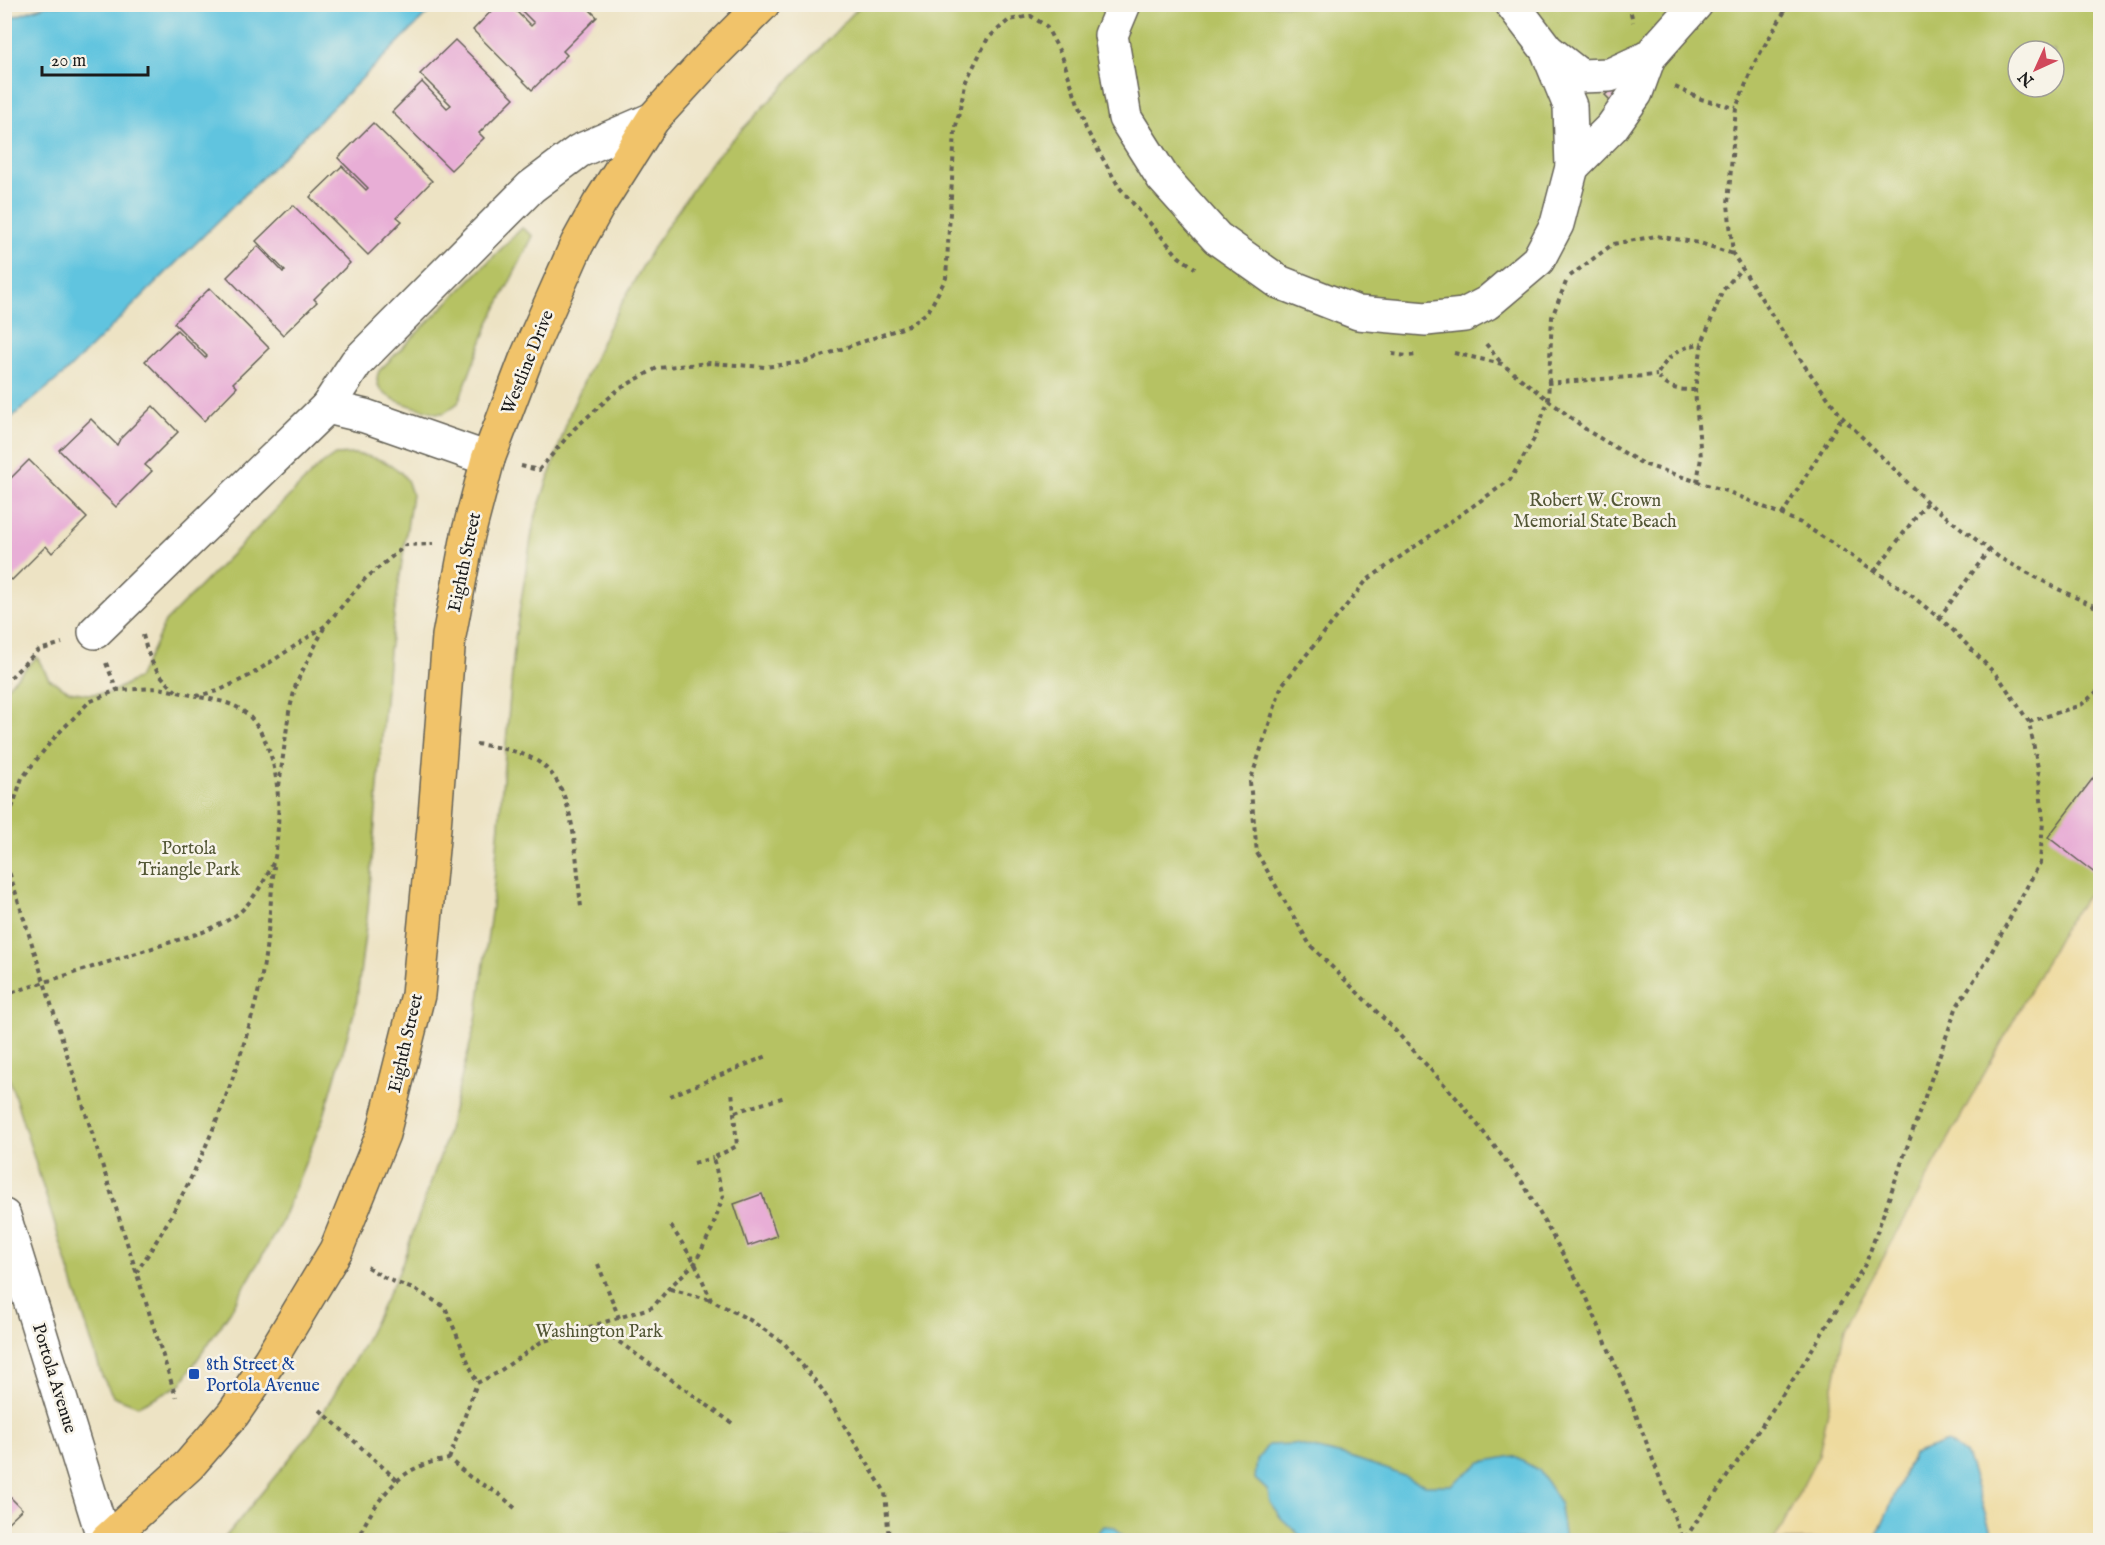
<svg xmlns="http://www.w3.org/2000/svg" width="2105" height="1545" font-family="'IM FELL English',serif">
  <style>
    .green { fill: #b6c264; stroke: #696f40; stroke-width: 1.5; fill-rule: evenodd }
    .sand { fill: #eeda9e; stroke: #857b5d; stroke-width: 1.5 }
    .water { fill: #61c4df; stroke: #3e707e; stroke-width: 1.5 }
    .building { fill: #e8aed6 }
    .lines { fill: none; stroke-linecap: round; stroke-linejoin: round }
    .minor-casing { stroke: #656257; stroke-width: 36 }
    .major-casing { stroke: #656257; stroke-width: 36 }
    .path { stroke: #656257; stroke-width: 4; stroke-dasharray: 4.5 4.5; stroke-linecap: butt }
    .minor { stroke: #fff; stroke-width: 33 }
    .major { stroke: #f1c36a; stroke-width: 33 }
    .transit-dot { fill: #1a4fb4; stroke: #f7f3e8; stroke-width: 2 }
    .labels { text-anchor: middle; stroke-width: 5; stroke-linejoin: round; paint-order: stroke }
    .street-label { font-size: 18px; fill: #1c1c1c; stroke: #f7f3e8 }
    .park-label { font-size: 18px; fill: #525635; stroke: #f7f3e8 }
    .transit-label { font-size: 18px; fill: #164399; stroke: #f7f3e8; text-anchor: start }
  </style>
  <rect width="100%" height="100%" fill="#f7f3e8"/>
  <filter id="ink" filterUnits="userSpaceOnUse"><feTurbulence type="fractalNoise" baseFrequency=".0167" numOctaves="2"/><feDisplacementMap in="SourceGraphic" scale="12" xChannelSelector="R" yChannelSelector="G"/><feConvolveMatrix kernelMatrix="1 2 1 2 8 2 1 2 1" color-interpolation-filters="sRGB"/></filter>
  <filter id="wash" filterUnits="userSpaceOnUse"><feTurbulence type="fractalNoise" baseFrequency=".008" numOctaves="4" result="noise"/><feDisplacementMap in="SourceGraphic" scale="24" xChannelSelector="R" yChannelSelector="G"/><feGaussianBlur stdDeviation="1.35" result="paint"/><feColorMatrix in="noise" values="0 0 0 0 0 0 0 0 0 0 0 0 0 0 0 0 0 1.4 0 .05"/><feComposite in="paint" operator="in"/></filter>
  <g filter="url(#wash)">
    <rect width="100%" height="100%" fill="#ede3c4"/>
    <g class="green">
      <path d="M861,5H2100V1540H1994L1966,1456L1913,1454L1875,1540H223L312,1431L361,1349L399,1272L444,1145L476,1021L492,905L515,638L534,521L571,410L608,328L655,244L711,162ZM2018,51H2054V87H2018Z"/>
      <path d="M522,228L533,236L489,323L458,403L444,413H436C418,407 366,399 379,371Z"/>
      <path d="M354,454C373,456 395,463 407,480C409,484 410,490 412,494L389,651L368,910L356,1006L324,1116L281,1223L230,1312L180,1385L138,1406L113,1396L102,1376L5,1065V689L37,657L49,679L69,691L87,694L110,693L138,678L153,649L165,622L318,467L335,455Z"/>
    </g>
    <polygon class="sand" points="2100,880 2100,1540 1994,1540 1966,1456 1913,1454 1875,1540 1775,1540 1819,1454 1845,1328 2068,921"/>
    <g class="water">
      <polygon points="47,5 436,5 65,373 5,423 5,20"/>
      <polygon points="1947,1442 1966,1455 1994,1540 1875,1540 1913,1454"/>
      <polygon points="1295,1444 1347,1456 1389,1470 1425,1485 1451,1485 1481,1462 1513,1456 1539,1470 1559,1501 1565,1540 1305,1540 1281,1518 1270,1502 1268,1491 1255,1479 1257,1460 1268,1445"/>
      <polygon points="1103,1526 1115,1527 1126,1540 1091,1540"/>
    </g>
    <g id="blocks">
      <g class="building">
        <polygon points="498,4 509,4 531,26 534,23 515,4 584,4 597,17 563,51 567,55 532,90 473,30"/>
        <polygon points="455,40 514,98 479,133 484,138 451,170 392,112 422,82 447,108 451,105 420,74"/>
        <polygon points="1613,88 1621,96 1613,103 1605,95"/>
        <polygon points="373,123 432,181 397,217 402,221 368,255 310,197 342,166 366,190 368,188 338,158"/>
        <polygon points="293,205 350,263 314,299 317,302 283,335 227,277 258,246 283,272 285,271 256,241"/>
        <polygon points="210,288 269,348 233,383 237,387 204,421 145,361 177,330 205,358 207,356 174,323"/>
        <polygon points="153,406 178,432 145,465 152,471 116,507 59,450 91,419 117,445 120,439"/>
        <polygon points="29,460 87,518 52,553 46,546 12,580 4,573 4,485"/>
        <polygon points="2100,769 2100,868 2096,874 2048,837"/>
        <polygon points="762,1194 777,1236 748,1246 734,1204"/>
        <polygon points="4,1491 22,1509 4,1526"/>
        <polygon points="5,1527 16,1538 14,1540 5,1540"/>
      </g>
    </g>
  </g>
  <g filter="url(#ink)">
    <use href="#blocks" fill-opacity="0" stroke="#656257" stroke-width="1.5"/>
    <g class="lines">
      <g class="minor-casing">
        <g id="minor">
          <polyline points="1124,4 1111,35 1125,118 1163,178 1217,238 1279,282 1358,313 1426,319 1464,315 1487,303 1538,260 1557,224 1572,167 1570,106 1547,50"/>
          <polyline points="1512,4 1547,50 1580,76 1610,75 1649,57"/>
          <polyline points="1572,167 1612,127 1636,93 1649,57 1696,4"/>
          <polyline points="327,407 365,416 488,459"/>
          <polyline points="95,632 327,407 356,363 531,187 579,151 653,119"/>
          <polyline points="4,1216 104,1540"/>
        </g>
      </g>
      <g class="major-casing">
        <polyline id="major" points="107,1540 189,1465 233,1414 270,1360 336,1250 383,1134 418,995 434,828 449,636 468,535 488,459 526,359 577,244 599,204 653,119 709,58 763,4"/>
      </g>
      <g class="path">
        <polyline points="1629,4 1633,22"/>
        <polyline points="1789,4 1755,62 1736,108 1728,204 1733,254 1804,365 1842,417 1927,502 2000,558 2058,589 2100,609"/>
        <polyline points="1675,87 1701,99 1736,108"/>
        <polyline points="1570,276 1613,244 1656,236 1700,243 1733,254"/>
        <polyline points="1566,282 1552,317 1548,401 1534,439 1510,480 1367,580 1282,685 1250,782 1257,853 1310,945 1393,1028 1460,1102 1523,1183 1586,1296 1632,1404 1683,1540"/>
        <polyline points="1486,344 1502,364"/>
        <polyline points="1454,353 1502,364 1588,431 1643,464 1729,492 1801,523 1907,592 1950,627 2000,679 2029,722 2038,768 2043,821 2040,863 1986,962 1957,1006 1866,1263 1796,1375 1684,1540"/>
        <polyline points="1392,354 1407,356 1417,355"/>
        <polyline points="1547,383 1657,375"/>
        <path d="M1695,390C1677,390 1668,389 1657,375C1670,353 1678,349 1702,343"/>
        <polyline points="521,466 539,470 574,429 619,389 657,368 710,363 765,367 804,362 908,326 928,312 946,278 955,131 966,81 988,38 1009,20 1031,16 1046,26 1062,56 1086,129 1119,187 1179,257 1195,268"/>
        <polyline points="1697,482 1701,458 1695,390 1702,343 1723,290 1742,268"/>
        <polyline points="1782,515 1842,417"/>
        <polyline points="1875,571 1927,502"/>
        <polyline points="1939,618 1989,550"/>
        <path d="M143,635C149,661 156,673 176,691"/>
        <polyline points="106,663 117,690"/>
        <polyline points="4,684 37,651 62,643"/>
        <polyline points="2029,722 2081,705 2100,689"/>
        <path d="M476,744C498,747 529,752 545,767C577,794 576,867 581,907"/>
        <polyline points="279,786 289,712 296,684 324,628"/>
        <polyline points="4,843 6,826 22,778 54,738 89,702 117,690 159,688 196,696 218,691 251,675 325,626 365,579 406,545 433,544"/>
        <polyline points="4,856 176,1397"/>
        <path d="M4,995L203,932C218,925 235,919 246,906C256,895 267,877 273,863C276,857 276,848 277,840C281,800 278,749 250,717C237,703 217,700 199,697"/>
        <polyline points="670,1096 767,1056"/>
        <polyline points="735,1112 785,1097"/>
        <polyline points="694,1163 713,1158"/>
        <polyline points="671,1226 695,1263 711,1300 750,1320 784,1343 821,1388 885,1492 889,1540"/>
        <polyline points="598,1264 619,1318"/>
        <polyline points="367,1267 387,1279 418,1291 445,1307 477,1383"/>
        <path d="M136,1273C193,1188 233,1093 258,993C268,953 270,906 274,866"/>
        <polyline points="670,1289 711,1300"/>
        <polyline points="597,1326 732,1423"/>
        <polyline points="320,1410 398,1481"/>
        <polyline points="449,1459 477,1383 497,1373 541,1342 653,1307 669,1288 695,1263 712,1229 723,1196 713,1158 737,1146 732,1091"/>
        <path d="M357,1540C369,1513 391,1477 421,1466C429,1462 440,1461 449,1459L470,1477L499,1494L516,1509"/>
      </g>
      <use href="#minor" class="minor"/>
      <use href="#major" class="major"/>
    </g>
  </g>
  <rect class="transit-dot" x="188" y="1368" width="12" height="12" rx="3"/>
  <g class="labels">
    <g class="street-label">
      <text transform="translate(527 362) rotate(-68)" y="6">Westline Drive</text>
      <text transform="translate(464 562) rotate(-78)" y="6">Eighth Street</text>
      <text transform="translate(405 1043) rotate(-77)" y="6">Eighth Street</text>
      <text transform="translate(55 1378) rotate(73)" y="6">Portola Avenue</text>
    </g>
    <g class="park-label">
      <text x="1595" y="506">Robert W. Crown<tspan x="1595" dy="21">Memorial State Beach</tspan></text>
      <text x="189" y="854">Portola<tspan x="189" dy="21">Triangle Park</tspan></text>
      <text x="599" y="1337">Washington Park</text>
    </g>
    <g class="transit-label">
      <text x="206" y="1370">8th Street &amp;<tspan x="206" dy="21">Portola Avenue</tspan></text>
    </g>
  </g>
  <rect width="2105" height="1545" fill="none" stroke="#f7f3e8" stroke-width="24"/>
  <g transform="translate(2036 69) rotate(225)"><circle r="28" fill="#f7f3e8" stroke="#9f9d96" stroke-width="1.5"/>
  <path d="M0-4.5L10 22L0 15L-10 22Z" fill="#d1495b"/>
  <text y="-9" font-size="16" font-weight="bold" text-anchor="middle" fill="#1c1c1c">N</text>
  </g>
  <path d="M42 66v9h106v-9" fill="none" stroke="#1c1c1c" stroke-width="3"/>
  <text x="51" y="66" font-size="18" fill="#1c1c1c" stroke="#f7f3e8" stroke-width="4.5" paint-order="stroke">20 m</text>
</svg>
